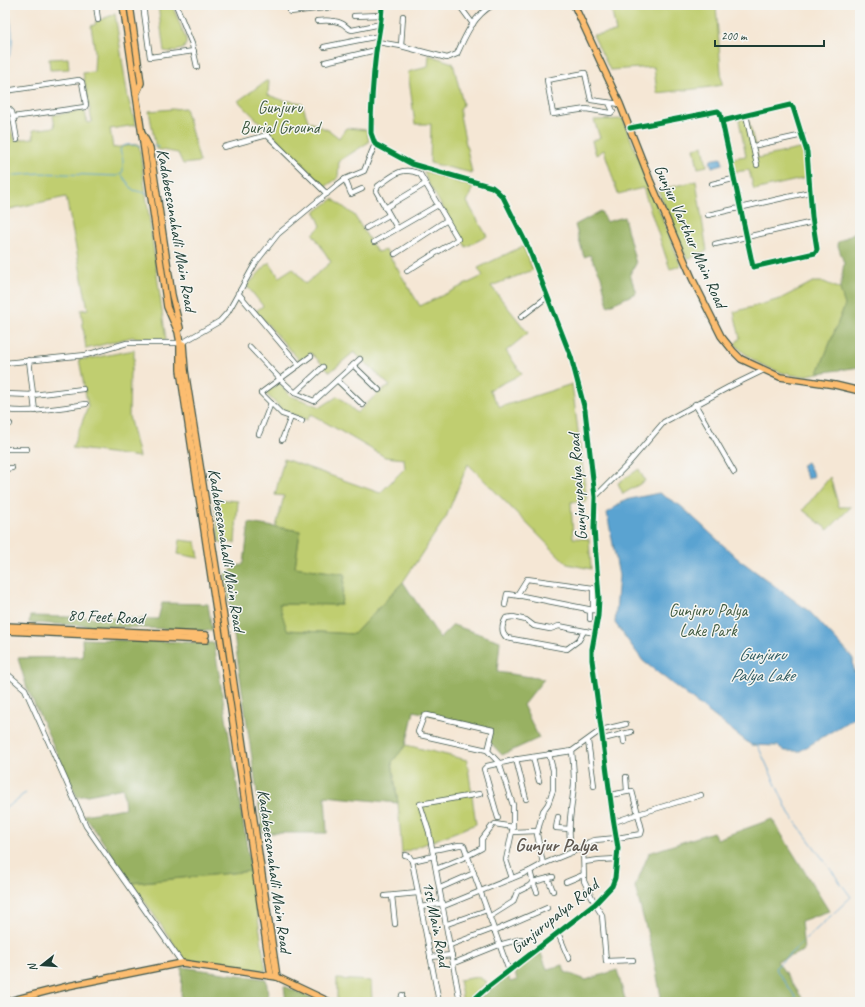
<svg xmlns="http://www.w3.org/2000/svg" width="865" height="1007" font-family="Caveat,sans-serif">
  <style>
    .green { fill: #c0ce70; stroke: #708652 }
    .forest { fill: #98b162; stroke: #5c774b }
    .water { fill: #5aa3d1; stroke: #3c7082 }
    .lines { fill: none; stroke-linecap: round; stroke-linejoin: round }
    .stream { stroke: #5aa3d1; stroke-width: 1 }
    .minor-casing { stroke: #3f564c; stroke-width: 6 }
    .major-casing { stroke: #3f564c; stroke-width: 8 }
    .minor { stroke: #fff; stroke-width: 4.5 }
    .major { stroke: #fcbd6f; stroke-width: 5.5 }
    .cycleway-casing { stroke: #f6f6f2; stroke-width: 8 }
    .cycleway { stroke: #00873e; stroke-width: 5 }
    .labels { text-anchor: middle; stroke-width: 3; stroke-linejoin: round; paint-order: stroke }
    .park-label { font-size: 17px; fill: #3f5a40; stroke: #f6f6f2 }
    .street-label { font-size: 17px; fill: #1f3d34; stroke: #f6f6f2 }
    .water-label { font-size: 18px; font-style: italic; fill: #315c63; stroke: #f6f6f2 }
    .quarter-label { font-size: 19px; font-weight: bold; fill: #635c54; stroke: #f6f6f2 }
  </style>
  <rect width="100%" height="100%" fill="#f6f6f2"/>
  <filter id="ink" filterUnits="userSpaceOnUse"><feTurbulence type="fractalNoise" baseFrequency=".025" numOctaves="2"/><feDisplacementMap in="SourceGraphic" scale="8" xChannelSelector="R" yChannelSelector="G"/><feConvolveMatrix kernelMatrix="1 2 1 2 8 2 1 2 1" color-interpolation-filters="sRGB"/></filter>
  <filter id="wash" filterUnits="userSpaceOnUse"><feTurbulence type="fractalNoise" baseFrequency=".012" numOctaves="4" result="noise"/><feDisplacementMap in="SourceGraphic" scale="16" xChannelSelector="R" yChannelSelector="G"/><feGaussianBlur stdDeviation="0.9" result="paint"/><feColorMatrix in="noise" values="0 0 0 0 0 0 0 0 0 0 0 0 0 0 0 0 0 1.4 0 .05"/><feComposite in="paint" operator="in"/></filter>
  <g filter="url(#wash)">
    <rect width="100%" height="100%" fill="#f5e7d5"/>
    <g class="green">
      <polygon points="158,5 172,5 186,39 186,44 183,49 171,52 164,51"/>
      <polygon points="608,5 716,5 722,85 704,88 657,93 654,67 610,70 593,35 616,32 612,12"/>
      <polygon points="115,14 128,98 136,125 110,129 113,148 139,144 166,340 132,337 86,349 81,310 88,309 66,197 5,210 5,124 7,123 15,140 34,138 33,130 55,127 53,115 85,110 87,123 92,122 83,73 94,72 95,51 91,26 96,24 95,22"/>
      <polygon points="429,55 453,63 463,104 460,110 460,115 472,173 430,163 431,124 415,124 408,72 428,67"/>
      <polygon points="68,58 69,69 50,70 49,59"/>
      <polygon points="266,81 269,81 268,95 282,100 302,103 308,121 330,131 339,138 346,128 367,130 369,142 339,161 338,178 325,187 238,101"/>
      <polygon points="185,108 200,162 183,164 178,153 156,149 149,111"/>
      <polygon points="748,118 758,158 803,148 806,178 754,190 749,170 735,172 732,158 746,156 739,120"/>
      <polygon points="623,119 681,266 670,269 643,188 618,194 604,150 596,155 592,141 600,138 594,120"/>
      <polygon points="703,146 707,166 698,168 694,148"/>
      <polygon points="424,171 473,187 467,202 487,236 466,247 427,181"/>
      <polygon points="696,181 707,251 687,259 658,190"/>
      <polygon points="333,199 354,215 377,252 386,250 420,306 483,276 478,268 523,246 533,270 491,286 528,333 506,351 522,374 489,390 500,407 572,384 587,501 571,502 573,538 589,539 591,569 567,564 468,464 446,517 403,582 354,634 287,630 278,604 341,605 345,574 295,567 300,531 276,527 284,496 275,495 284,459 380,493 405,468 404,459 385,457 311,414 307,420 283,410 265,393 279,383 291,396 321,407 338,396 357,413 378,393 390,386 354,352 330,372 311,353 300,361 256,311 263,306 247,286 269,262 279,277 293,268 305,284 331,262 313,234 321,226 315,212"/>
      <path d="M813,282H824L840,289L845,305L818,373C812,374 805,376 799,376C782,374 760,366 747,355C742,352 739,348 735,344L740,338L734,312L780,299Z"/>
      <polygon points="134,350 134,361 130,374 129,416 139,457 72,448 88,407 79,359 88,359"/>
      <polygon points="639,469 645,481 623,494 618,483"/>
      <polygon points="830,477 839,507 851,507 828,530 803,510"/>
      <polygon points="214,499 238,501 235,543 219,542"/>
      <polygon points="180,540 196,542 199,558 178,554"/>
      <polygon points="406,745 467,760 476,824 402,853 398,803 392,762"/>
      <polygon points="251,871 266,971 185,960 132,883"/>
      <polygon points="478,977 487,982 465,1002 463,1002 459,980"/>
      <polygon points="337,979 371,981 372,1002 337,1002"/>
    </g>
    <g class="forest">
      <polygon points="601,211 606,222 624,217 636,264 630,274 636,293 608,306 601,276 590,255 584,257 575,225"/>
      <polygon points="860,229 860,367 818,373 845,305 840,289 844,263 837,243"/>
      <polygon points="249,523 300,531 295,567 345,574 341,605 279,604 287,630 354,634 403,582 440,638 453,625 500,641 497,672 544,679 523,705 539,738 502,755 488,740 491,729 414,711 406,745 392,762 398,803 325,796 327,833 263,833 225,574 244,563"/>
      <polygon points="162,603 208,604 212,631 29,623 30,616 158,619"/>
      <polygon points="82,639 214,643 251,871 132,883 84,815 125,808 123,788 77,797 27,688 18,658 83,657"/>
      <polygon points="772,819 829,911 801,921 804,951 777,961 805,1002 662,1002 652,950 635,887 649,853 713,832 717,839"/>
      <polygon points="540,951 547,969 563,965 565,972 586,980 617,970 625,999 628,1002 474,1002 508,975 510,982 517,980 514,970"/>
      <polygon points="182,967 266,979 269,1002 181,1002"/>
      <polygon points="284,986 321,1002 286,1002"/>
    </g>
    <g class="water">
      <polygon points="721,158 723,164 712,167 710,160"/>
      <polygon points="807,462 814,476 808,479 801,466"/>
      <path d="M659,493L681,506L737,558L810,612L851,656L853,659L854,672L858,671V666L860,664V681H856C858,696 863,707 852,719L800,751H785L778,746L751,745L643,661L615,623L619,576L607,513L625,500Z"/>
    </g>
    <g class="lines">
      <g class="stream">
        <path d="M5,63C18,46 10,24 8,5"/>
        <polyline points="152,146 159,147"/>
        <polyline points="122,175 133,190 149,194"/>
        <path d="M5,176L40,173L117,176L121,174L123,171V160L120,150C124,142 133,145 140,146"/>
        <polyline points="159,197 170,200"/>
        <polyline points="757,744 789,813 851,897 775,968 799,1002"/>
        <polyline points="5,808 18,800 21,796 26,793"/>
      </g>
    </g>
  </g>
  <g filter="url(#ink)">
    <g class="lines">
      <g class="minor-casing">
        <g id="minor">
          <polyline points="96,5 98,20"/>
          <polyline points="143,5 150,57 194,51"/>
          <polyline points="176,5 192,44 197,67"/>
          <path d="M382,5C382,21 378,36 376,52C373,78 371,106 371,133L375,144L412,164L492,187L497,191L503,197L529,249L571,357L585,410L595,497L594,528L599,598L598,616L592,649V660L613,818L618,848L615,878L612,886L595,904L488,987L471,1002"/>
          <polyline points="459,5 473,24"/>
          <polyline points="290,12 333,7 335,5"/>
          <polyline points="354,16 382,15"/>
          <path d="M317,21C325,20 334,20 341,23C346,25 347,29 352,30L381,24"/>
          <path d="M378,42L401,46L447,58L457,54C465,36 474,15 493,5"/>
          <polyline points="401,46 403,16"/>
          <polyline points="324,47 379,36"/>
          <polyline points="325,62 376,50"/>
          <polyline points="5,91 79,80 82,82 86,105 85,107 13,117 12,112 9,109 5,108"/>
          <polyline points="609,103 613,111 611,113 586,109 553,114 547,80 585,73 591,100 620,104"/>
          <polyline points="746,115 757,165"/>
          <polyline points="13,117 17,140"/>
          <polyline points="630,128 718,111 720,113 722,121 753,267 815,253 817,249 812,217 807,152 793,107 790,105 722,121"/>
          <polyline points="757,145 803,135"/>
          <polyline points="224,147 267,135 327,194"/>
          <polyline points="345,179 351,194 362,189"/>
          <polyline points="712,184 733,179"/>
          <polyline points="385,208 425,184"/>
          <polyline points="708,215 810,192"/>
          <polyline points="366,228 389,215"/>
          <path d="M397,228L376,191L378,186C393,176 401,165 420,174L458,239L407,271"/>
          <polyline points="374,242 438,205"/>
          <polyline points="715,244 813,222"/>
          <polyline points="395,254 447,220"/>
          <polyline points="238,293 299,365"/>
          <polyline points="521,317 547,297"/>
          <polyline points="250,347 280,379 295,393 314,401 360,359"/>
          <polyline points="29,360 35,411"/>
          <polyline points="5,363 86,355 127,343 182,343 220,321 228,312 256,262 278,234 337,185 345,179 364,171 375,144"/>
          <polyline points="353,365 379,390"/>
          <polyline points="337,380 363,405"/>
          <polyline points="295,393 323,367"/>
          <polyline points="5,394 33,395 83,389"/>
          <polyline points="695,404 734,472"/>
          <path d="M5,410C32,413 59,408 86,404"/>
          <polyline points="302,421 282,414 261,393 311,356"/>
          <polyline points="5,423 10,424"/>
          <polyline points="259,434 271,403"/>
          <polyline points="282,440 291,417"/>
          <polyline points="5,449 27,449"/>
          <polyline points="5,469 12,468"/>
          <polyline points="595,497 627,465 664,422 729,387 764,370"/>
          <polyline points="505,605 507,594 520,596"/>
          <polyline points="586,610 590,611 590,619"/>
          <polyline points="593,610 517,595 527,579 593,588 593,610 599,611"/>
          <path d="M584,631L579,640L567,649L507,638C500,632 502,625 506,618L513,617L526,620L534,626L550,629L559,626L595,633"/>
          <polyline points="5,672 25,689 86,826 182,963"/>
          <polyline points="623,734 624,742"/>
          <polyline points="603,739 631,732"/>
          <polyline points="588,741 594,786"/>
          <polyline points="488,751 493,730 427,715 424,716 418,732 420,735 487,750 499,763 513,805 513,827 506,860 512,878"/>
          <path d="M572,751C573,762 574,772 574,783C573,805 565,831 573,852"/>
          <polyline points="533,757 539,781"/>
          <polyline points="516,759 526,799"/>
          <polyline points="626,777 627,791"/>
          <polyline points="610,795 632,791 638,814 614,822"/>
          <polyline points="558,817 556,828 570,829"/>
          <polyline points="498,818 484,769 487,766 519,759 572,751 601,730 626,724"/>
          <polyline points="495,824 513,827"/>
          <polyline points="512,832 538,831"/>
          <polyline points="583,847 584,881 595,904 602,915 606,961 633,960"/>
          <polyline points="433,850 459,845 462,845 464,846 509,971"/>
          <polyline points="405,855 409,856 412,861 439,1002"/>
          <polyline points="412,861 434,856"/>
          <polyline points="584,862 599,860 617,859"/>
          <polyline points="543,864 537,834 543,811 548,804 553,790 553,770 549,754"/>
          <polyline points="436,869 463,858 482,848 482,839 492,826"/>
          <polyline points="530,871 533,882 553,877"/>
          <polyline points="548,878 553,891"/>
          <polyline points="566,882 583,875"/>
          <polyline points="440,888 474,873"/>
          <polyline points="385,896 418,893"/>
          <polyline points="392,896 395,924"/>
          <polyline points="444,906 530,871 543,864 577,850 589,842 595,840 617,838 641,834 642,830 638,814 701,795"/>
          <polyline points="421,907 443,903"/>
          <polyline points="489,917 513,902 517,892 529,886 533,882 537,892"/>
          <polyline points="447,924 487,910"/>
          <polyline points="494,931 547,908"/>
          <polyline points="558,933 569,959"/>
          <polyline points="450,945 493,929"/>
          <polyline points="430,957 452,955"/>
          <polyline points="454,963 499,945 521,939"/>
          <polyline points="401,1002 402,995"/>
          <polyline points="460,1002 429,832 420,804 480,794"/>
        </g>
      </g>
      <g class="major-casing">
        <g id="major">
          <polyline points="123,5 167,307 178,332 180,343 180,370 271,976"/>
          <polyline points="130,5 141,83 136,94"/>
          <polyline points="574,5 620,104 650,180 692,278 721,336 733,351 741,359 780,377 835,385 860,391"/>
          <polyline points="143,135 150,148 172,295 180,328"/>
          <polyline points="183,344 185,370 227,637 277,977"/>
          <polyline points="5,626 206,635"/>
          <polyline points="5,631 206,640"/>
          <polyline points="5,1002 68,986 182,963 277,977 330,1002"/>
        </g>
      </g>
      <use href="#minor" class="minor"/>
      <use href="#major" class="major"/>
      <g class="cycleway-casing">
        <g id="cycleway">
          <path d="M382,5C382,21 378,36 376,52C373,78 371,106 371,133L375,144L412,164L492,187L497,191L503,197L529,249L571,357L585,410L595,497L594,528L599,598L598,616L592,649V660L613,818L618,848L615,878L612,886L595,904L488,987L471,1002"/>
          <polyline points="630,128 718,111 720,113 722,121 753,267 815,253 817,249 812,217 807,152 793,107 790,105 722,121"/>
        </g>
      </g>
      <use href="#cycleway" class="cycleway"/>
    </g>
  </g>
  <g class="labels">
    <g class="park-label">
      <text x="280" y="113">Gunjuru<tspan x="280" dy="20">Burial Ground</tspan></text>
      <text x="708" y="616">Gunjuru Palya<tspan x="708" dy="20">Lake Park</tspan></text>
    </g>
    <g class="street-label">
      <text transform="translate(177 230) rotate(80)" y="6">Kadabeesanahalli Main Road</text>
      <text transform="translate(691 236) rotate(66)" y="6">Gunjur Varthur Main Road</text>
      <text transform="translate(577 487) rotate(-94)" y="6">Gunjurupalya Road</text>
      <text transform="translate(227 550) rotate(81)" y="6">Kadabeesanahalli Main Road</text>
      <text transform="translate(106 616) rotate(3)" y="6">80 Feet Road</text>
      <text transform="translate(275 871) rotate(82)" y="6">Kadabeesanahalli Main Road</text>
      <text transform="translate(554 916) rotate(-39)" y="6">Gunjurupalya Road</text>
      <text transform="translate(437 924) rotate(79)" y="6">1st Main Road</text>
    </g>
    <g class="water-label">
      <text x="762" y="660">Gunjuru<tspan x="762" dy="21">Palya Lake</tspan></text>
    </g>
    <g class="quarter-label">
      <text x="556" y="851">Gunjur Palya</text>
    </g>
  </g>
  <rect width="865" height="1007" fill="none" stroke="#f6f6f2" stroke-width="20"/>
  <g transform="translate(42 965) rotate(253)" stroke="#f6f6f2" stroke-width="3" paint-order="stroke">
  <path d="M0-3L7 15L0 10L-7 15Z" fill="#1f3d34"/>
  <text y="-6" font-size="11" font-weight="bold" text-anchor="middle" fill="#1f3d34">N</text>
  </g>
  <path d="M715 40v6h109v-6" fill="none" stroke="#1f3d34" stroke-width="2"/>
  <text x="721" y="40" font-size="12" fill="#1f3d34" stroke="#f6f6f2" stroke-width="3" paint-order="stroke">200 m</text>
</svg>
